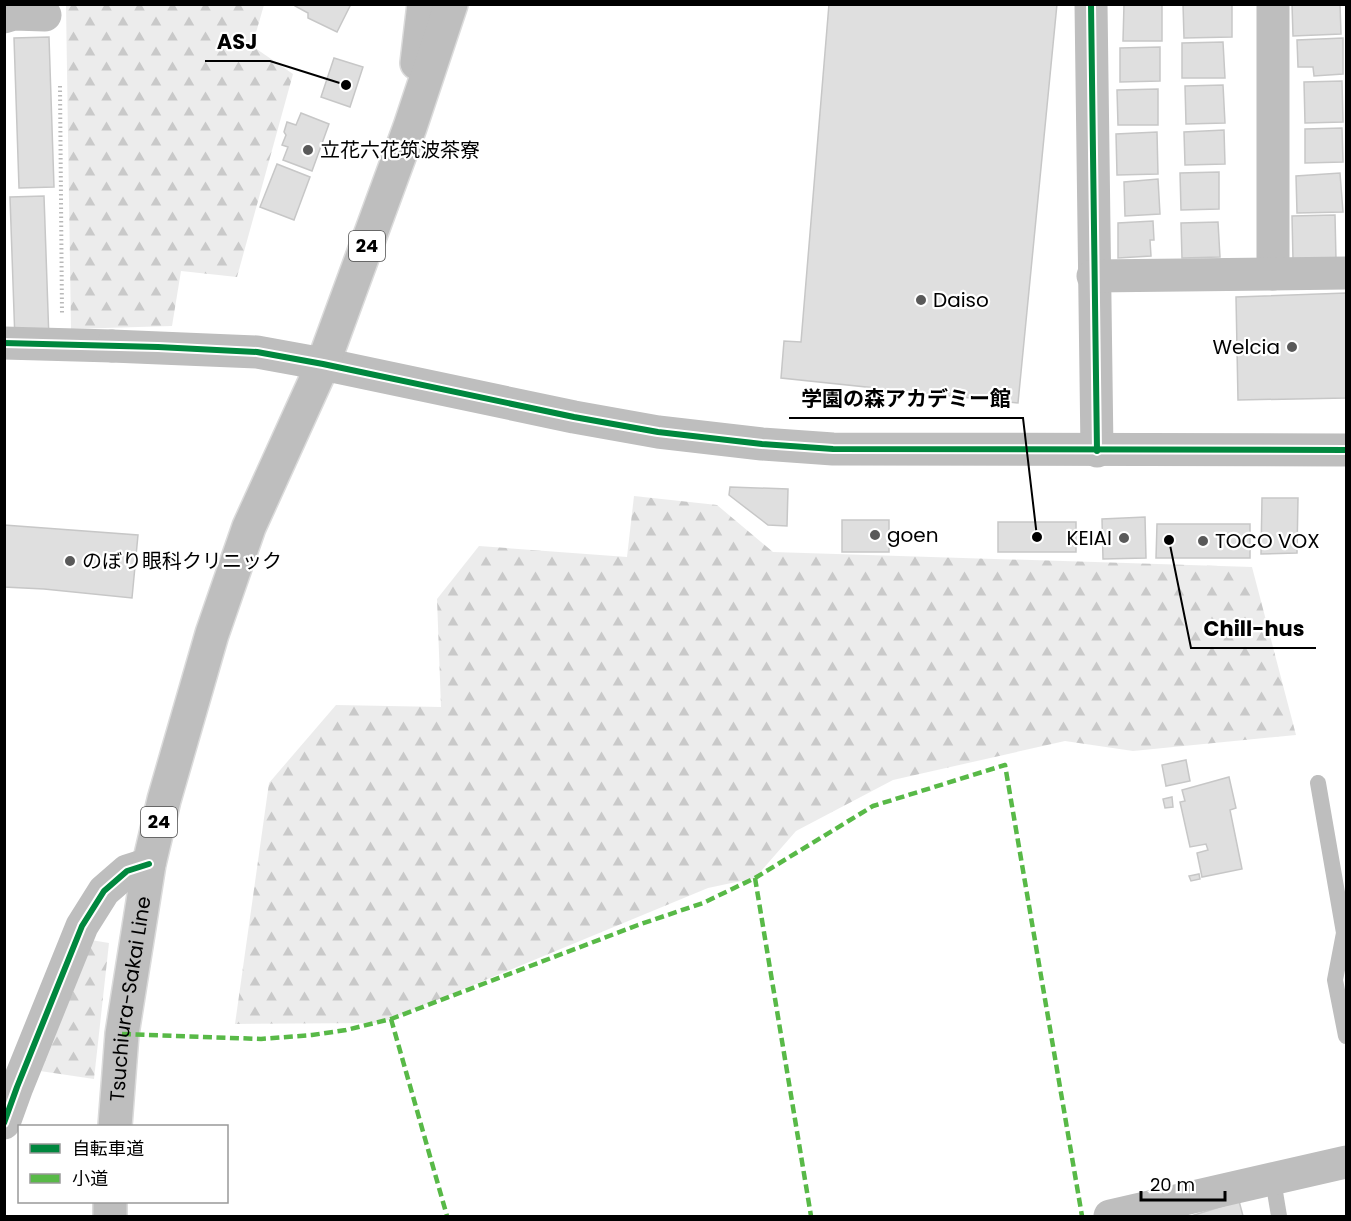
<svg xmlns="http://www.w3.org/2000/svg" width="1351" height="1221" font-family="Poppins,'Noto Sans JP',sans-serif">
  <style>
    .forest { fill: url(#forest-firs) }
    .building { fill: #dfdfdf; stroke: #c7c7c7; stroke-width: 1.5 }
    .lines { fill: none; stroke-linecap: round; stroke-linejoin: round }
    .primary-casing { stroke: #dbdbdb; stroke-width: 36 }
    .path { stroke: #b9b9b9; stroke-width: 4; stroke-dasharray: 1.5 3; stroke-linecap: butt }
    .service { stroke: #bebebe; stroke-width: 16 }
    .minor { stroke: #bebebe; stroke-width: 33 }
    .tertiary { stroke: #bebebe; stroke-width: 33 }
    .primary { stroke: #bebebe; stroke-width: 33 }
    .quiet { stroke: #58b947; stroke-width: 4.5; stroke-dasharray: 9 4.5; stroke-linecap: butt }
    .cycleway-casing { stroke: #fff; stroke-width: 10 }
    .cycleway { stroke: #00873e; stroke-width: 6 }
    .poi-dot { fill: #595959; stroke: #fff; stroke-width: 2 }
    .labels { text-anchor: middle; stroke-width: 4.5; stroke-linejoin: round; paint-order: stroke }
    .shield { fill: #fff; stroke: #4c4c4c; stroke-width: 1.5 }
    .shield-label { font-size: 18px; font-weight: bold; fill: #000 }
    .poi-label { font-size: 20px; fill: #000; stroke: #fff; text-anchor: start }
    .street-label { font-size: 20px; fill: #000; stroke: #fff }
    .leader { fill: none; stroke: #000; stroke-width: 2 }
    .callout-dot { fill: #000; stroke: #fff; stroke-width: 2 }
    .callout-label { font-size: 21px; text-anchor: middle; font-weight: bold; fill: #000; stroke: #fff; stroke-width: 4.5; stroke-linejoin: round; paint-order: stroke }
  </style>
  <defs>
    <pattern id="forest-firs" width="22" height="20" patternUnits="userSpaceOnUse" patternTransform="scale(1.5)"><rect width="22" height="20" fill="#ececec"/><path d="M5 1l3.5 6h-7zM16 11l3.5 6h-7z" fill="#c9c9c9"/></pattern>
  </defs>
  <rect width="100%" height="100%" fill="#fff"/>
  <g class="forest">
    <polygon points="66,5 264,5 252,46 293,74 237,277 181,271 172,326 71,329"/>
    <polygon points="634,496 717,505 773,552 1252,567 1296,735 1133,751 1065,741 893,780 796,831 755,878 708,888 391,1019 376,1023 235,1024 269,783 336,705 441,707 437,599 479,546 627,557"/>
    <polygon points="85,939 109,943 94,1079 40,1071"/>
  </g>
  <g class="building">
    <polygon points="296,4 351,4 337,32 308,18 308,13 295,6"/>
    <polygon points="829,4 1057,4 1018,403 781,378 784,341 801,342"/>
    <polygon points="1124,4 1162,4 1162,41 1123,41"/>
    <polygon points="1183,4 1232,4 1232,37 1184,38"/>
    <polygon points="1292,4 1340,4 1341,34 1293,36"/>
    <polygon points="49,37 54,187 19,188 14,38"/>
    <polygon points="1343,38 1343,74 1314,76 1313,67 1298,67 1297,40"/>
    <polygon points="1223,42 1225,78 1182,78 1182,43"/>
    <polygon points="1160,47 1160,81 1120,82 1120,48"/>
    <polygon points="334,58 363,67 350,107 321,97"/>
    <polygon points="1342,81 1343,122 1305,123 1304,82"/>
    <polygon points="1223,85 1225,123 1186,124 1185,86"/>
    <polygon points="1158,89 1158,125 1118,125 1117,90"/>
    <polygon points="301,113 329,124 312,171 283,160 288,147 282,145 286,135 284,132 287,122 296,125"/>
    <polygon points="1342,128 1343,162 1305,163 1305,129"/>
    <polygon points="1224,130 1225,164 1185,165 1184,132"/>
    <polygon points="1157,132 1158,174 1117,175 1116,134"/>
    <polygon points="277,164 310,177 294,220 260,207"/>
    <polygon points="1219,172 1219,209 1181,210 1180,173"/>
    <polygon points="1340,173 1343,212 1297,213 1296,176"/>
    <polygon points="1158,179 1160,214 1125,216 1124,182"/>
    <polygon points="44,196 49,340 15,341 10,197"/>
    <polygon points="1335,215 1336,260 1293,260 1292,216"/>
    <polygon points="1153,221 1154,240 1150,240 1151,256 1118,258 1118,223"/>
    <polygon points="1218,222 1220,257 1182,258 1181,223"/>
    <polygon points="1346,293 1346,398 1238,400 1236,297"/>
    <polygon points="730,487 788,489 787,526 768,525 729,495"/>
    <polygon points="1262,498 1298,498 1297,553 1261,554"/>
    <polygon points="1145,517 1146,558 1103,559 1102,519"/>
    <rect x="842" y="520" width="47" height="32"/>
    <rect x="998" y="522" width="78" height="30"/>
    <polygon points="1157,524 1250,524 1250,558 1156,558"/>
    <polygon points="4,525 138,535 132,598 44,589 4,587"/>
    <polygon points="1186,760 1190,781 1166,786 1162,765"/>
    <polygon points="1229,777 1236,808 1230,810 1242,869 1202,877 1197,853 1208,850 1206,844 1190,847 1180,802 1185,801 1182,790"/>
    <polygon points="1172,797 1173,807 1165,808 1163,799"/>
    <polygon points="1199,874 1200,879 1191,881 1189,876"/>
    <polygon points="1239,1201 1243,1216 1191,1216"/>
  </g>
  <g class="lines">
    <g class="primary-casing">
      <g id="primary">
        <polyline points="417,63 424,4"/>
        <path id="s1" d="M115,1126L122,1034L149,864L164,800L212,634L249,527L323,364L410,127L451,4"/>
        <polyline points="110,1216 110,1202"/>
      </g>
    </g>
    <polyline class="path" points="60,86 62,314"/>
    <g class="service">
      <polyline points="1318,783 1344,933 1335,980 1346,1036"/>
      <polyline points="1273,1180 1279,1216"/>
    </g>
    <g class="minor">
      <polyline points="1091,4 1097,451"/>
      <polyline points="1273,4 1273,274"/>
      <polyline points="4,17 14,14 45,15"/>
      <polyline points="1093,276 1346,273"/>
      <polyline points="4,343 112,346"/>
      <polyline points="4,1123 17,1087 82,926 104,891 127,871 149,864"/>
      <polyline points="1110,1216 1346,1162"/>
    </g>
    <polyline class="tertiary" points="112,346 257,352 323,364 574,417 658,432 762,444 833,449 1346,450"/>
    <use href="#primary" class="primary"/>
    <g class="quiet">
      <polyline points="755,878 811,1216"/>
      <polyline points="391,1019 447,1216"/>
      <polyline points="122,1034 261,1039 312,1035 346,1030 391,1019 638,925 703,903 755,878 873,806 1005,765 1082,1216"/>
    </g>
    <g class="cycleway-casing">
      <g id="cycleway">
        <polyline points="1091,4 1097,451"/>
        <polyline points="4,343 158,347 257,352 323,364 574,417 658,432 762,444 833,449 1346,450"/>
        <polyline points="4,1123 17,1087 82,926 104,891 127,871 149,864"/>
      </g>
    </g>
    <use href="#cycleway" class="cycleway"/>
  </g>
  <g class="poi-dot">
    <circle cx="308" cy="150" r="6"/>
    <circle cx="921" cy="300" r="6"/>
    <circle cx="1292" cy="347" r="6"/>
    <circle cx="875" cy="535" r="6"/>
    <circle cx="1124" cy="538" r="6"/>
    <circle cx="1203" cy="541" r="6"/>
    <circle cx="70" cy="561" r="6"/>
  </g>
  <g class="labels">
    <g class="shield">
      <rect x="349" y="231" width="36" height="30" rx="4.5"/>
      <rect x="141" y="807" width="36" height="30" rx="4.5"/>
    </g>
    <g class="shield-label">
      <text x="367" y="252">24</text>
      <text x="159" y="828">24</text>
    </g>
    <g class="poi-label">
      <text x="320" y="157">立花六花筑波茶寮</text>
      <text x="933" y="307">Daiso</text>
      <text x="1280" y="354" text-anchor="end">Welcia</text>
      <text x="887" y="542">goen</text>
      <text x="1112" y="545" text-anchor="end">KEIAI</text>
      <text x="1215" y="548">TOCO VOX</text>
      <text x="82" y="568">のぼり眼科クリニック</text>
    </g>
    <g class="street-label">
      <text dy="7" stroke="none"><textPath href="#s1" startOffset="128">Tsuchiura-Sakai Line</textPath></text>
    </g>
  </g>
  <path class="leader" d="M346 85L270 61H205M1037 537L1023 418H789M1169 540L1191 648H1316"/>
  <g class="callout-dot">
    <circle cx="346" cy="85" r="6"/>
    <circle cx="1037" cy="537" r="6"/>
    <circle cx="1169" cy="540" r="6"/>
  </g>
  <g class="callout-label">
    <text x="237" y="49">ASJ</text>
    <text x="906" y="406">学園の森アカデミー館</text>
    <text x="1254" y="636">Chill-hus</text>
  </g>
  <rect width="1351" height="1221" fill="none" stroke="#000000" stroke-width="12"/>
  <rect x="18" y="1125" width="210" height="78" fill="#ffffff" stroke="#999999" stroke-width="1.5"/>
  <rect x="30" y="1144" width="30" height="9" fill="#00873e" stroke="#999999" stroke-width="1.5"/>
  <text x="72" y="1155" font-size="18" fill="#000000">自転車道</text>
  <rect x="30" y="1174" width="30" height="9" fill="#58b947" stroke="#999999" stroke-width="1.5"/>
  <text x="72" y="1185" font-size="18" fill="#000000">小道</text>
  <path d="M1141 1191v9h84v-9" fill="none" stroke="#000000" stroke-width="3"/>
  <text x="1150" y="1191" font-size="18" fill="#000000" stroke="#ffffff" stroke-width="4.5" paint-order="stroke">20 m</text>
</svg>
